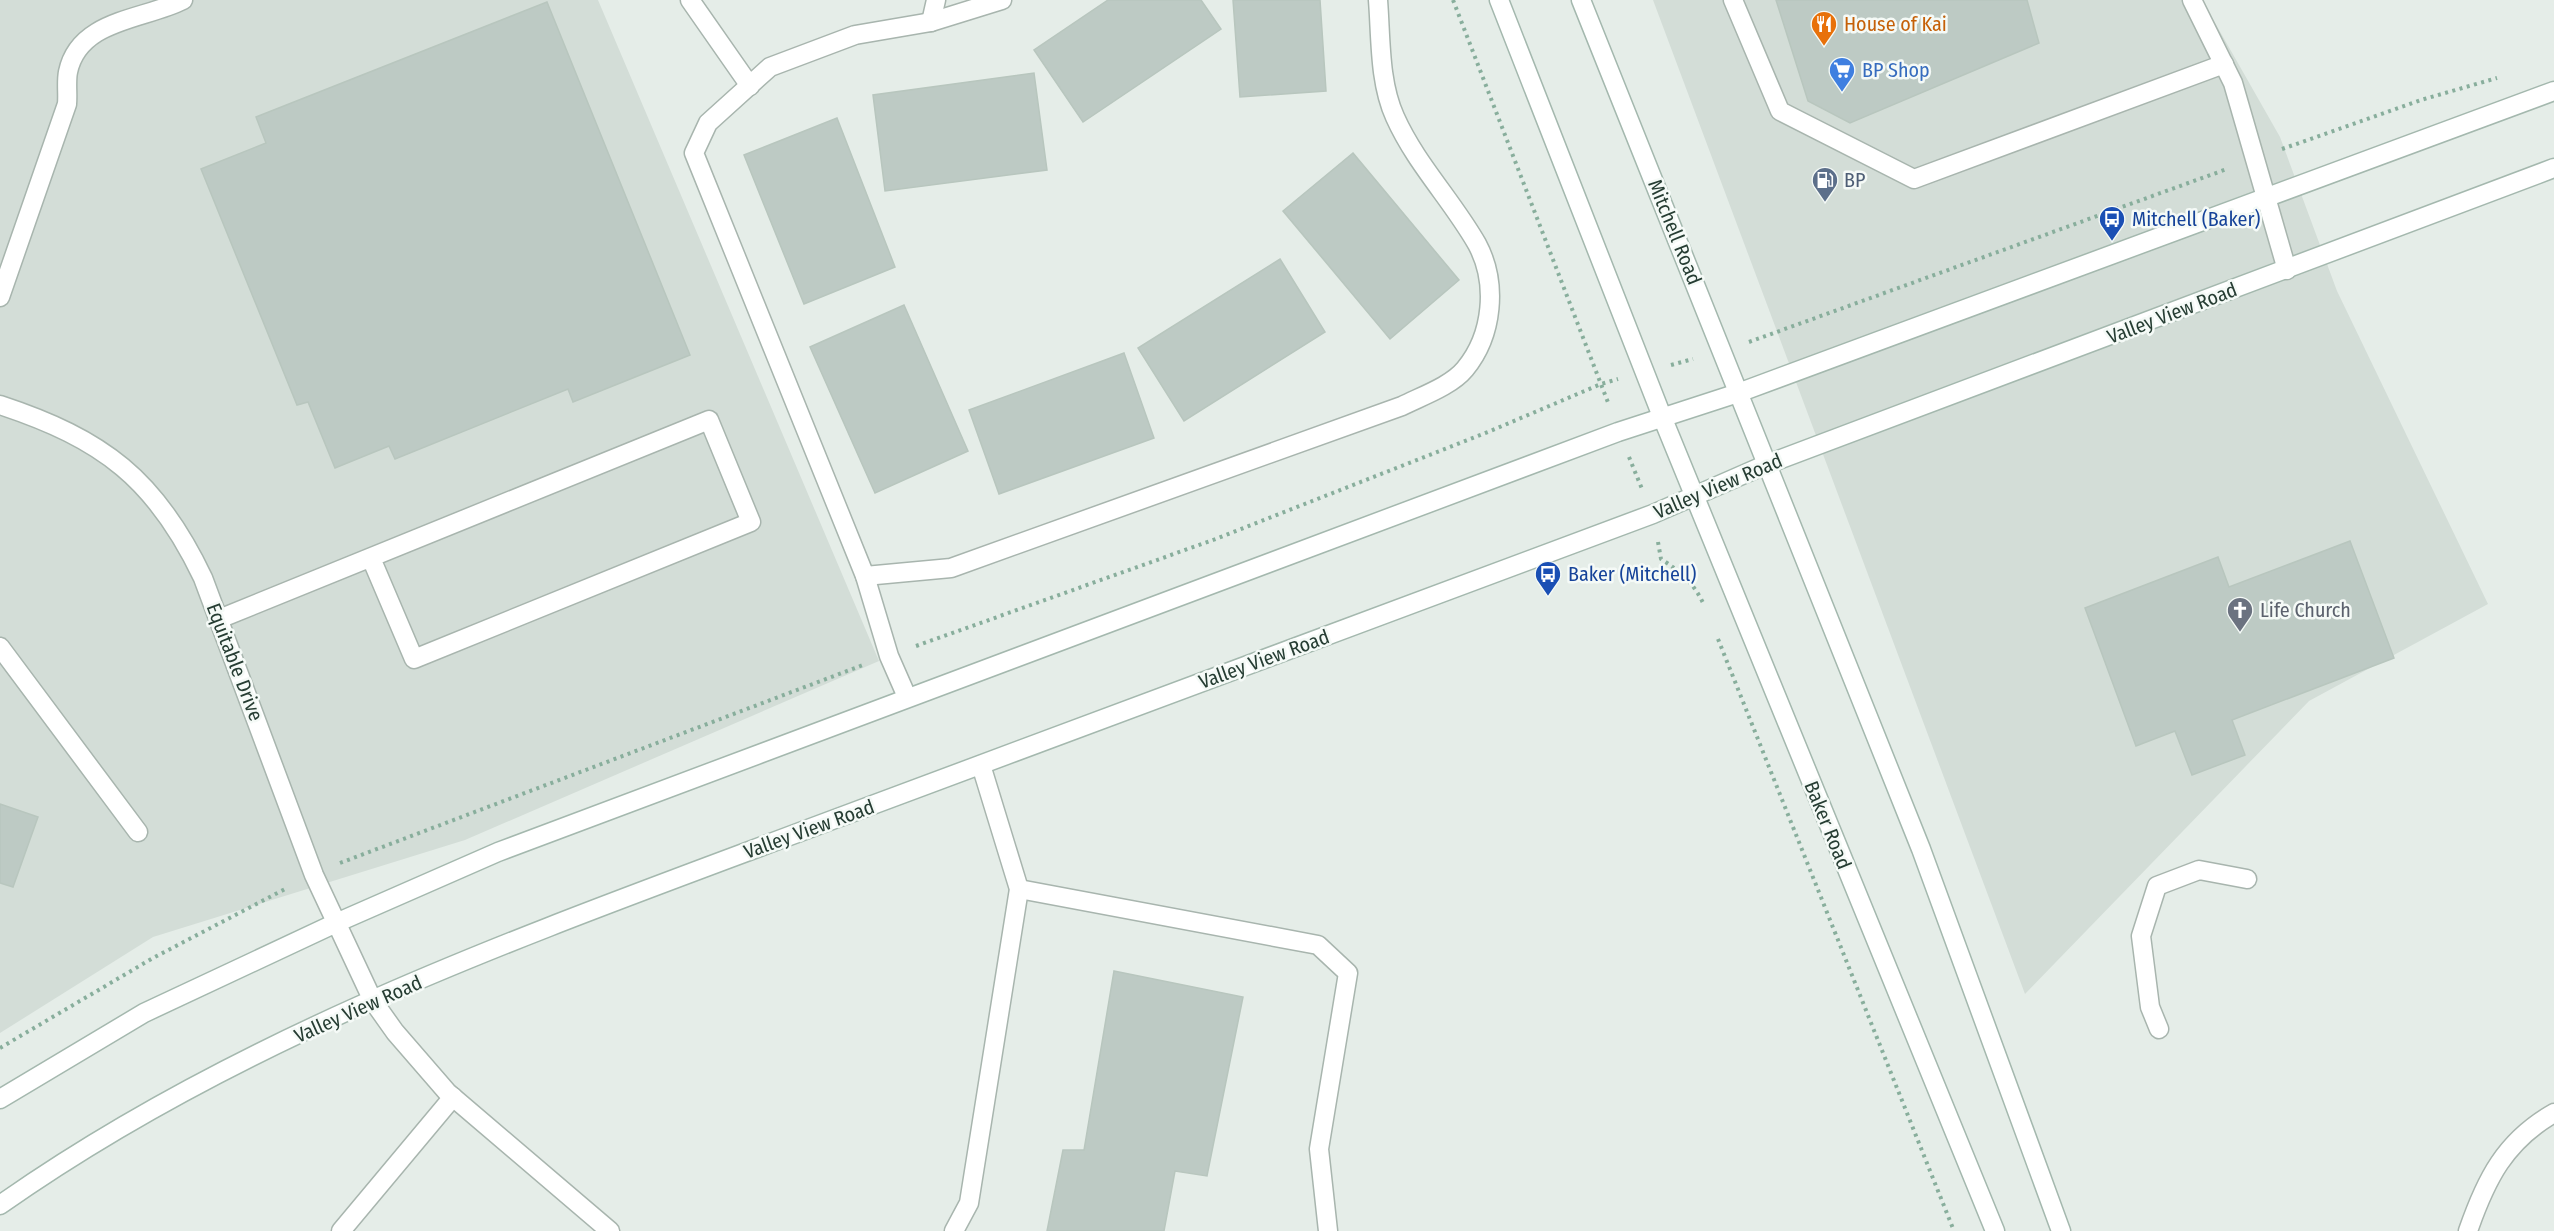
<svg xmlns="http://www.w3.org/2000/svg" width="2554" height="1231" font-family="'Fira Sans Condensed',sans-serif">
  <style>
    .built { fill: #d3ddd7 }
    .building { fill: #bdcac4; stroke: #b8c6be; stroke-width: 1.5 }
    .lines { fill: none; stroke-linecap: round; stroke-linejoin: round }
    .lane-casing { stroke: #a8b5ae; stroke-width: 21 }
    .street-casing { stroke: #a8b5ae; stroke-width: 21 }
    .secondary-casing { stroke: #a4b8ae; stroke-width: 21 }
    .path { stroke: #88ae9c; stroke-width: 4; stroke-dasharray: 3 4.5; stroke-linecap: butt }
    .lane { stroke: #fff; stroke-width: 18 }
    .street { stroke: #fff; stroke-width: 18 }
    .secondary { stroke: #fff; stroke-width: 18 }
    .labels { text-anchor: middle; stroke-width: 5; stroke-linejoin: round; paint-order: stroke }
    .food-label { font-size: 20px; fill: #c56008; stroke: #f5faf7; text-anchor: start }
    .shop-label { font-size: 20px; fill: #366cbe; stroke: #f5faf7; text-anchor: start }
    .service-label { font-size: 20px; fill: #4e5e75; stroke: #f5faf7; text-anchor: start }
    .transit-label { font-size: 20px; fill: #164399; stroke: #f5faf7; text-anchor: start }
    .street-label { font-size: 20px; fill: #263d33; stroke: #f5faf7 }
    .worship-label { font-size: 20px; fill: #5b616d; stroke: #f5faf7; text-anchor: start }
  </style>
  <rect width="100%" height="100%" fill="#e5ede8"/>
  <g class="built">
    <polygon points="0,0 598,0 879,661 465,840 153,937 0,1033"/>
    <polygon points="1653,0 2202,0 2280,137 2337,291 2488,604 2309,701 2025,994"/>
  </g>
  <g class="building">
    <polygon points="1108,0 1201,0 1221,29 1083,122 1034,50"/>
    <polygon points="1233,0 1320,0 1326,91 1240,97"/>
    <polygon points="1776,0 2027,0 2039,43 1850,123 1808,101"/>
    <polygon points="547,2 690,355 573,402 568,389 395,459 389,446 335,468 308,402 297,405 201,169 266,143 256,117"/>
    <polygon points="1034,73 1047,170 885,191 873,95"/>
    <polygon points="837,118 895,267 804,304 744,155"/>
    <polygon points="1353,153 1459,280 1390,339 1283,211"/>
    <polygon points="1280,259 1325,332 1184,421 1138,348"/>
    <polygon points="904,305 968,451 875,493 810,347"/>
    <polygon points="1124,353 1154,438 999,494 969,410"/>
    <polygon points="2350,541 2394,658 2232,720 2245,755 2192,775 2175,731 2136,746 2085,608 2218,557 2229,587"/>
    <polygon points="0,804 38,817 13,887 0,883"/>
    <polygon points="1114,971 1243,997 1207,1176 1175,1171 1164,1231 1047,1231 1063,1150 1084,1150"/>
  </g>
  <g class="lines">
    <g class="lane-casing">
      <g id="lane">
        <polyline points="690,0 750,86"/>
        <polyline points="1733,0 1780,111 1914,179 2224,64"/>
        <polyline points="2192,0 2233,83 2287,270"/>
        <polyline points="931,22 936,0"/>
        <path d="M0,297L67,104C68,94 66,82 68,72C79,19 144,20 183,0"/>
        <path d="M865,576L951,568L1402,406C1422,396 1451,386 1465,369C1493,335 1498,283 1477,244C1452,200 1416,164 1395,117C1379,82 1381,38 1378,0"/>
        <polyline points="219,619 709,420 751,522 414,659 371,558"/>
        <polyline points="0,647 138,832"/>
        <polyline points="907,697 889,656 865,576 694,153 708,123 770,67 855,35 931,22 1002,0"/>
        <polyline points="1019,889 1318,945 1348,973 1319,1149 1328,1231"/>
        <polyline points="373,1001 395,1032 447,1092 610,1231"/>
        <polyline points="2159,1029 2150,1007 2141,936 2157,886 2199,870 2247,879"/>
        <polyline points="341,1231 453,1097"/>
        <polyline points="954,1231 969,1203 1019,889 981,765"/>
      </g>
    </g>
    <g class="street-casing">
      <g id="street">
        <path d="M0,405C103,439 156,479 203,578L314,875L373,1001"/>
        <path d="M2468,1231C2486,1179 2505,1141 2554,1113"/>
      </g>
    </g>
    <g class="secondary-casing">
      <g id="secondary">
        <polyline points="1499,0 1663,419 1995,1231"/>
        <polyline points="1581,0 1921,849 2061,1231"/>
        <polyline points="0,1099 144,1013 336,923 498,852 1618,432 1738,393 2554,91"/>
        <path d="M0,1205C244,1033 531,933 808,829C1090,724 1372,620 1653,514L1765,465L2554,168"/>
      </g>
    </g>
    <g class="path">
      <polyline points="1453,0 1609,405"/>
      <polyline points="2282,149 2421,100 2497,78"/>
      <polyline points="1749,342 2227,169"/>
      <polyline points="1671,365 1693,359"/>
      <polyline points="1629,457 1642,489"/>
      <path d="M1658,542L1661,559C1681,572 1694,583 1704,605"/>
      <polyline points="1718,639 1954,1231"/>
      <polyline points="916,646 1213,540 1488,432 1601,384 1618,379"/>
      <polyline points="340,863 863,665"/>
      <polyline points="0,1048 153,958 287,888"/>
    </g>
    <use href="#lane" class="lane"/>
    <use href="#street" class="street"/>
    <use href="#secondary" class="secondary"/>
  </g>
  <defs>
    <g id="restaurant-pin" transform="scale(1.35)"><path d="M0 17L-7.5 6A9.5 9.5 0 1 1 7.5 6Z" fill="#e8710a" stroke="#f5faf7"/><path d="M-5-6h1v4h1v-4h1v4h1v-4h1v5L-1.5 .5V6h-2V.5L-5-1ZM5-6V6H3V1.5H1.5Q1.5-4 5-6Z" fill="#fff"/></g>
    <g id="supermarket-pin" transform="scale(1.35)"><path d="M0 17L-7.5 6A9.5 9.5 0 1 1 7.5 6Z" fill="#3f7fe0" stroke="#f5faf7"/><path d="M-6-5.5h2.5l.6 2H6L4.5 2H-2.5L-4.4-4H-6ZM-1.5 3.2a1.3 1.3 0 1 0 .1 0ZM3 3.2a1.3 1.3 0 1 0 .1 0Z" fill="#fff"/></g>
    <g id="fuel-pin" transform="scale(1.35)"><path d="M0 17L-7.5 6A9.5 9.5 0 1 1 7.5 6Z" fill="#5c6f8a" stroke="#f5faf7"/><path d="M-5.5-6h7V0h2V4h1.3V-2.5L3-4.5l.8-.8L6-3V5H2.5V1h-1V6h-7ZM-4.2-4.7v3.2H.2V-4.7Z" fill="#fff"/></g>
    <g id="bus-pin" transform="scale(1.35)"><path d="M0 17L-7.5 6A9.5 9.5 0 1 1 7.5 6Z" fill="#1a4fb4" stroke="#f5faf7"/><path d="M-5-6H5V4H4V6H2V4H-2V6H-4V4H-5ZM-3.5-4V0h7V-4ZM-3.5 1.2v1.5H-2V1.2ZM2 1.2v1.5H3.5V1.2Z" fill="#fff"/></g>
    <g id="church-pin" transform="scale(1.35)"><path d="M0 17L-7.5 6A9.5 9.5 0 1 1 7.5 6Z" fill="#6b7280" stroke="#f5faf7"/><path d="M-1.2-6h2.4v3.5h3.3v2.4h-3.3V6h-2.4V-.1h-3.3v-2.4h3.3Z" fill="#fff"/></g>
  </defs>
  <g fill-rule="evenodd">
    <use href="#restaurant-pin" x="1824" y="24"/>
    <use href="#supermarket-pin" x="1842" y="70"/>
    <use href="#fuel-pin" x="1825" y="180"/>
    <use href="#bus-pin" x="2112" y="219"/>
    <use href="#bus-pin" x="1548" y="574"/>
    <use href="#church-pin" x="2240" y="610"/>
  </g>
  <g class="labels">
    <g class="food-label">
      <text x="1844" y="31">House of Kai</text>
    </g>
    <g class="shop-label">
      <text x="1862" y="77">BP Shop</text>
    </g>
    <g class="service-label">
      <text x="1844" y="187">BP</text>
    </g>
    <g class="transit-label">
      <text x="2132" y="226">Mitchell (Baker)</text>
      <text x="1568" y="581">Baker (Mitchell)</text>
    </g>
    <g class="street-label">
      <text transform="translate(1675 232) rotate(68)" y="7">Mitchell Road</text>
      <text transform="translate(2172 313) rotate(-21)" y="7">Valley View Road</text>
      <text transform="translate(1718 486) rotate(-23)" y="7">Valley View Road</text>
      <text transform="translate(1264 659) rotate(-20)" y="7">Valley View Road</text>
      <text transform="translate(235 662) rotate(69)" y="7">Equitable Drive</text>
      <text transform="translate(1828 825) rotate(68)" y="7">Baker Road</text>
      <text transform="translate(809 829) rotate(-20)" y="7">Valley View Road</text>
      <text transform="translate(358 1009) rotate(-24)" y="7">Valley View Road</text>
    </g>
    <g class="worship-label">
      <text x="2260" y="617">Life Church</text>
    </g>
  </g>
</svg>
